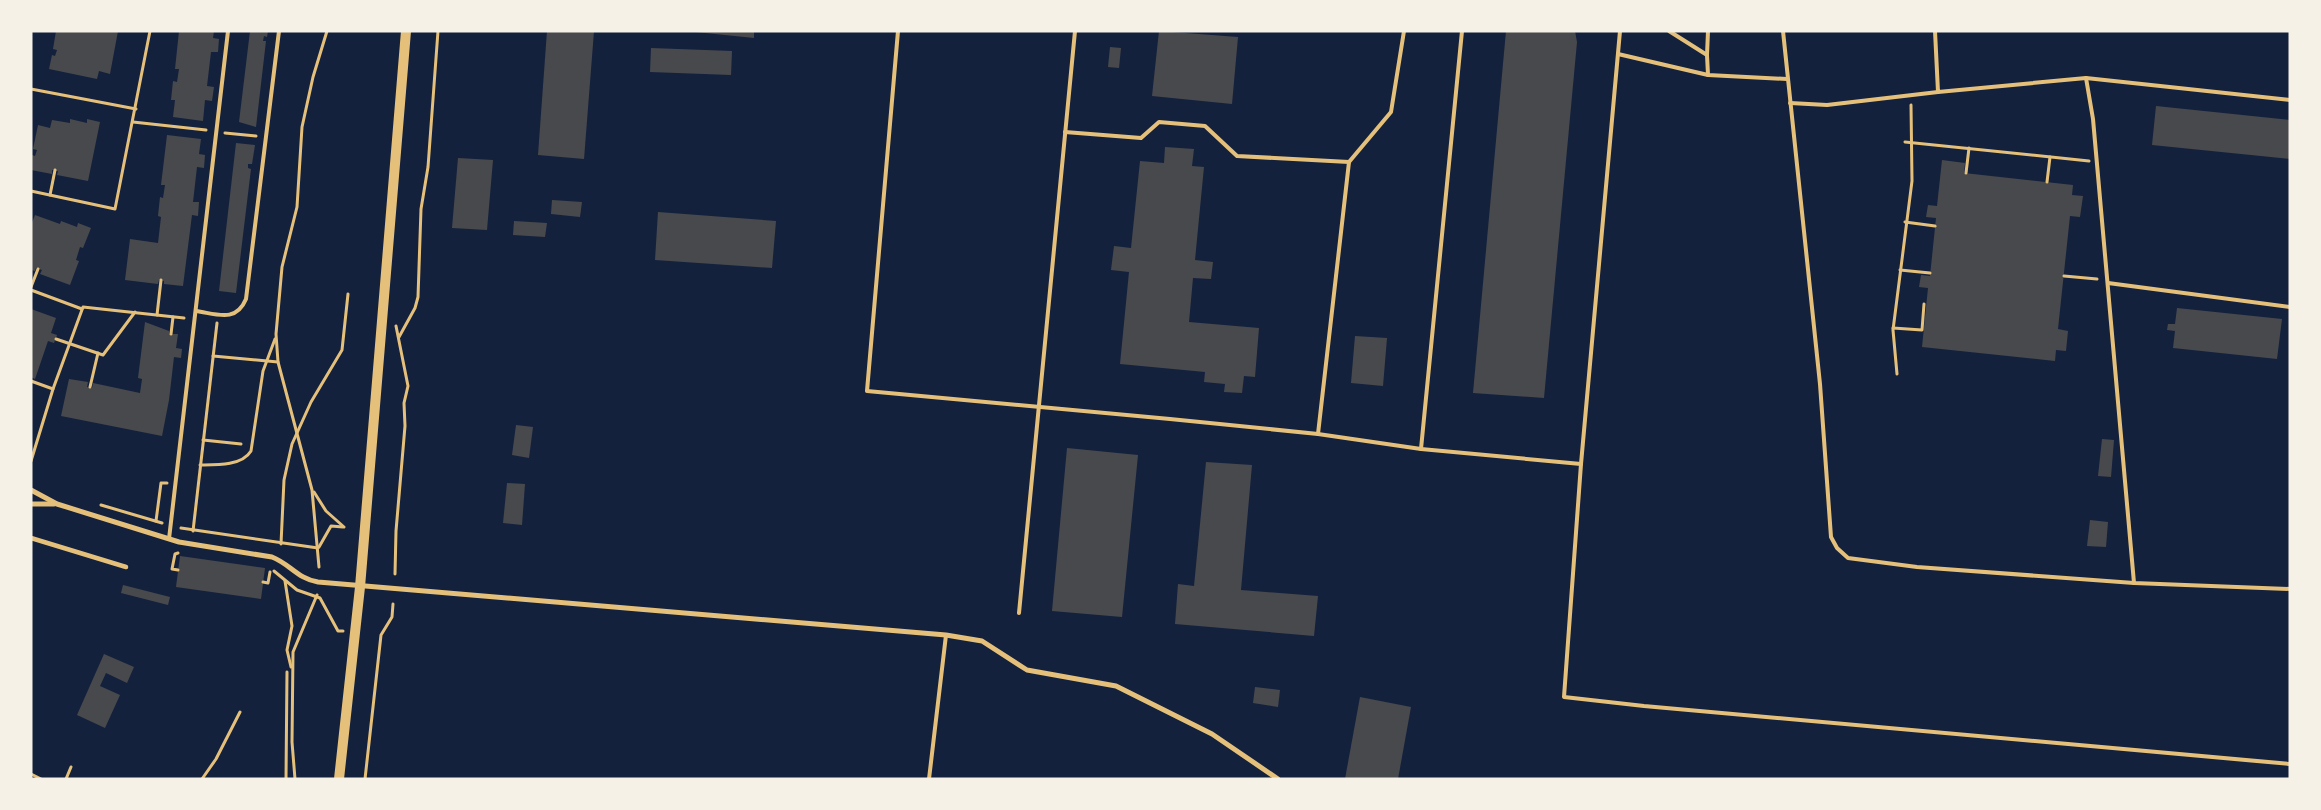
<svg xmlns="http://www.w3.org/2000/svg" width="2321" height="810" font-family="Inter,sans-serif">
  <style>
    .building { fill: #48494c }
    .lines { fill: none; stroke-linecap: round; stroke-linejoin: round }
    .path { stroke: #e5c07b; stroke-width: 3 }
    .service { stroke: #e5c07b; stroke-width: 4 }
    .pedestrian { stroke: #e5c07b; stroke-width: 4.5 }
    .minor { stroke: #e5c07b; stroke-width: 5 }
    .secondary { stroke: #e5c07b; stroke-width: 10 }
  </style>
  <rect width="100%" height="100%" fill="#14213d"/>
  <g class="building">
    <polygon points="56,31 118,31 110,74 99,71 97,79 49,69 52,55 55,56 57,50 53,49"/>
    <polygon points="179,31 214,31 213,38 219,39 218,52 211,52 207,86 214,87 212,101 205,100 203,121 173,117 175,100 171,100 173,81 177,82 179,69 175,69"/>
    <polygon points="250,31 268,31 267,37 264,36 263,41 266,41 256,127 239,122"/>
    <polygon points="547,31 594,31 584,159 538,155"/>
    <polygon points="686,31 754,31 754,38"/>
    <polygon points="1159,31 1238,37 1232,104 1152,96"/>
    <polygon points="1506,31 1575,31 1577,42 1544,398 1473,393"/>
    <polygon points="1110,47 1121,48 1119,68 1108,67"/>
    <polygon points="651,48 732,51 731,75 650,72"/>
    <polygon points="2156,106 2290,120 2290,159 2152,145"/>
    <polygon points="70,119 87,123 87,119 100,122 88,181 57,175 58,171 52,170 52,174 31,170 32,155 35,156 37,150 33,149 38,125 50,128 52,120 70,123"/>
    <polygon points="167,135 201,139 199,154 205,155 204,168 197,167 193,202 199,202 198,216 192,215 183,286 164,284 164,281 159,280 158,284 125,280 130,239 158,243 161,217 158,216 160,197 163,198 165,185 161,185"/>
    <polygon points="236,143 255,145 252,164 248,164 248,168 251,169 236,293 219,291"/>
    <polygon points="1165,147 1194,149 1192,166 1204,167 1195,260 1213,262 1211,279 1193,278 1189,322 1259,328 1255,377 1244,376 1242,393 1224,392 1225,384 1204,382 1205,372 1120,364 1129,272 1111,270 1114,246 1131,248 1140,161 1164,163"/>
    <polygon points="458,158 493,160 487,230 452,228"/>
    <polygon points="1942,160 1965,163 1964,173 2073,185 2072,195 2083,196 2080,217 2070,216 2058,329 2068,331 2066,351 2056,350 2055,361 1922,347 1928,288 1919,287 1921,275 1930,276 1936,218 1926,217 1928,205 1937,206"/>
    <polygon points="552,200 582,202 580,217 551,214"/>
    <polygon points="658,212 776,221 772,268 655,260"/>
    <polygon points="35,215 60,224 61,221 77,227 78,223 91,228 83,248 80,247 76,260 79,261 70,285 40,274 42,270 36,268 35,271 31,270 31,225"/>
    <polygon points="514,221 547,223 545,237 513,235"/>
    <polygon points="2177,308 2282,319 2277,359 2173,348 2175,331 2167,330 2168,324 2175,324"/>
    <polygon points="31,309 56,318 51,333 57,335 54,343 48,341 35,379 31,377"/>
    <polygon points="145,322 169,331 169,334 178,334 176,348 182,349 181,358 174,357 169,400 162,436 61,416 69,379 88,382 87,387 92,388 93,383 140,393 142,379 138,378"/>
    <polygon points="1355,336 1387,338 1383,386 1351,383"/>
    <polygon points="516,425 533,427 529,458 512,455"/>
    <polygon points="2102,439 2114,440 2111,477 2098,476"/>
    <polygon points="1067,448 1138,455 1122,617 1052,611"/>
    <polygon points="1206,462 1252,465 1241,590 1318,596 1314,636 1175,624 1178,584 1194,586"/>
    <polygon points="507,483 525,484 522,525 503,523"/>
    <polygon points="2090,520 2108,522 2106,547 2087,546"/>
    <polygon points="180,556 265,568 261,599 176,587"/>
    <polygon points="123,585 170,597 168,605 121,593"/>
    <polygon points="104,654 134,667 127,683 106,673 100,686 120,695 105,728 77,715"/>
    <polygon points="1255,687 1280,690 1278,707 1253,703"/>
    <polygon points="1360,697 1411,707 1398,779 1345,779"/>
  </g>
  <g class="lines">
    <g class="path">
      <polyline points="31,89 136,109"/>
      <polyline points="133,122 206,130"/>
      <polyline points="225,133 256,136"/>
      <polyline points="1905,142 2089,161"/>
      <polyline points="1966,173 1969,148"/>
      <polyline points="2047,182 2050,157"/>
      <polyline points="31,191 115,209 150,31"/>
      <polyline points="50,195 55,170"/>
      <polyline points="1905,222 1935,226"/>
      <polyline points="1900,270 1930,273"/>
      <polyline points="2064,276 2097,279"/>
      <polyline points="31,287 38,269"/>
      <polyline points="31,290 82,309"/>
      <polyline points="157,315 161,280"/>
      <polyline points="1893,328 1922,330 1924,304"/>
      <polyline points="171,334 173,317"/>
      <polyline points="399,337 415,308 418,297 421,209 428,167 438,31"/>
      <polyline points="56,339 103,355 135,312"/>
      <polyline points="213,356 278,362"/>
      <polyline points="1897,374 1893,330 1912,181 1911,105"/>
      <polyline points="31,381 53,389"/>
      <polyline points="90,387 98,353"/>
      <polyline points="203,440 241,444"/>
      <polyline points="31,461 53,389 83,307 184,318"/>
      <path d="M200,465C216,465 242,466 251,451L263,371L275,339"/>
      <polyline points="314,492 326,511 344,527"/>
      <polyline points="101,505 162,523"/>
      <polyline points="156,521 161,483 167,483"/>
      <polyline points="181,528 318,548"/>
      <polyline points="193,531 217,323"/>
      <polyline points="281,544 284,480 292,444 311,402 342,350 348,294"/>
      <polyline points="319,547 331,526 343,527"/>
      <polyline points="319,567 312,490 278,362 276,334 282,267 297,207 302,127 313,77 327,31"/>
      <polyline points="178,570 172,569 175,554 178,553"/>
      <polyline points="274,571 297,590 320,598 338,631 343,631"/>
      <polyline points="395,574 396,531 405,426 404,403 408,386 396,326"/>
      <polyline points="285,581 292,626 287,650 291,667"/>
      <polyline points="263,582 268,583 270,572"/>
      <polyline points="31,774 41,779"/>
      <polyline points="66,779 71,767"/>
      <polyline points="202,779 216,759 240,712"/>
      <polyline points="286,779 287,672"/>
      <polyline points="295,779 292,742 293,652 317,595"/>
      <polyline points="365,779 381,635 392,617 393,604"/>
    </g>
    <g class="service">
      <polyline points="898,31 867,391 1170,419 1318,434 1421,449 1581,464"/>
      <polyline points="1620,31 1581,464 1564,697 1644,706 2290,764"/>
      <polyline points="1669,31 1707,55 1708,75"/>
      <polyline points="1783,31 1820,384 1831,537 1837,548 1848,558 1917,567 2134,583 2290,589"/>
      <polyline points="1935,31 1938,92 2086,78 2290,100"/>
      <polyline points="1618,54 1708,75 1787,79"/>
      <polyline points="1707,55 1708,31"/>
      <polyline points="2086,78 2093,119 2134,583"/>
      <polyline points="1790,103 1827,105 1938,92"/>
      <polyline points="1065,132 1141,138 1159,122 1205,126 1237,156 1349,162"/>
      <polyline points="2108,283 2290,307"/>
      <path d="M196,311C217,314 236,323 246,299L279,31"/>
      <polyline points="1318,434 1349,162 1391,112 1404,31"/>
      <polyline points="1421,449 1462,31"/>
      <polyline points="169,539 228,31"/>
      <polyline points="1019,613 1075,31"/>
      <polyline points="929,779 946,635"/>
    </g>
    <polyline class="pedestrian" points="31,538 126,567"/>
    <g class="minor">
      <path d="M31,490L57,504L179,542L272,557C290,564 298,579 318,582L946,635L982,641L1027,670L1116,686L1212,734L1278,779"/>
      <polyline points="31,504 54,504"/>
    </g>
    <polyline class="secondary" points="339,779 360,587 406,31"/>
  </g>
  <rect width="2321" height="810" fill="none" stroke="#f6f1e7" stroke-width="65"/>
</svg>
